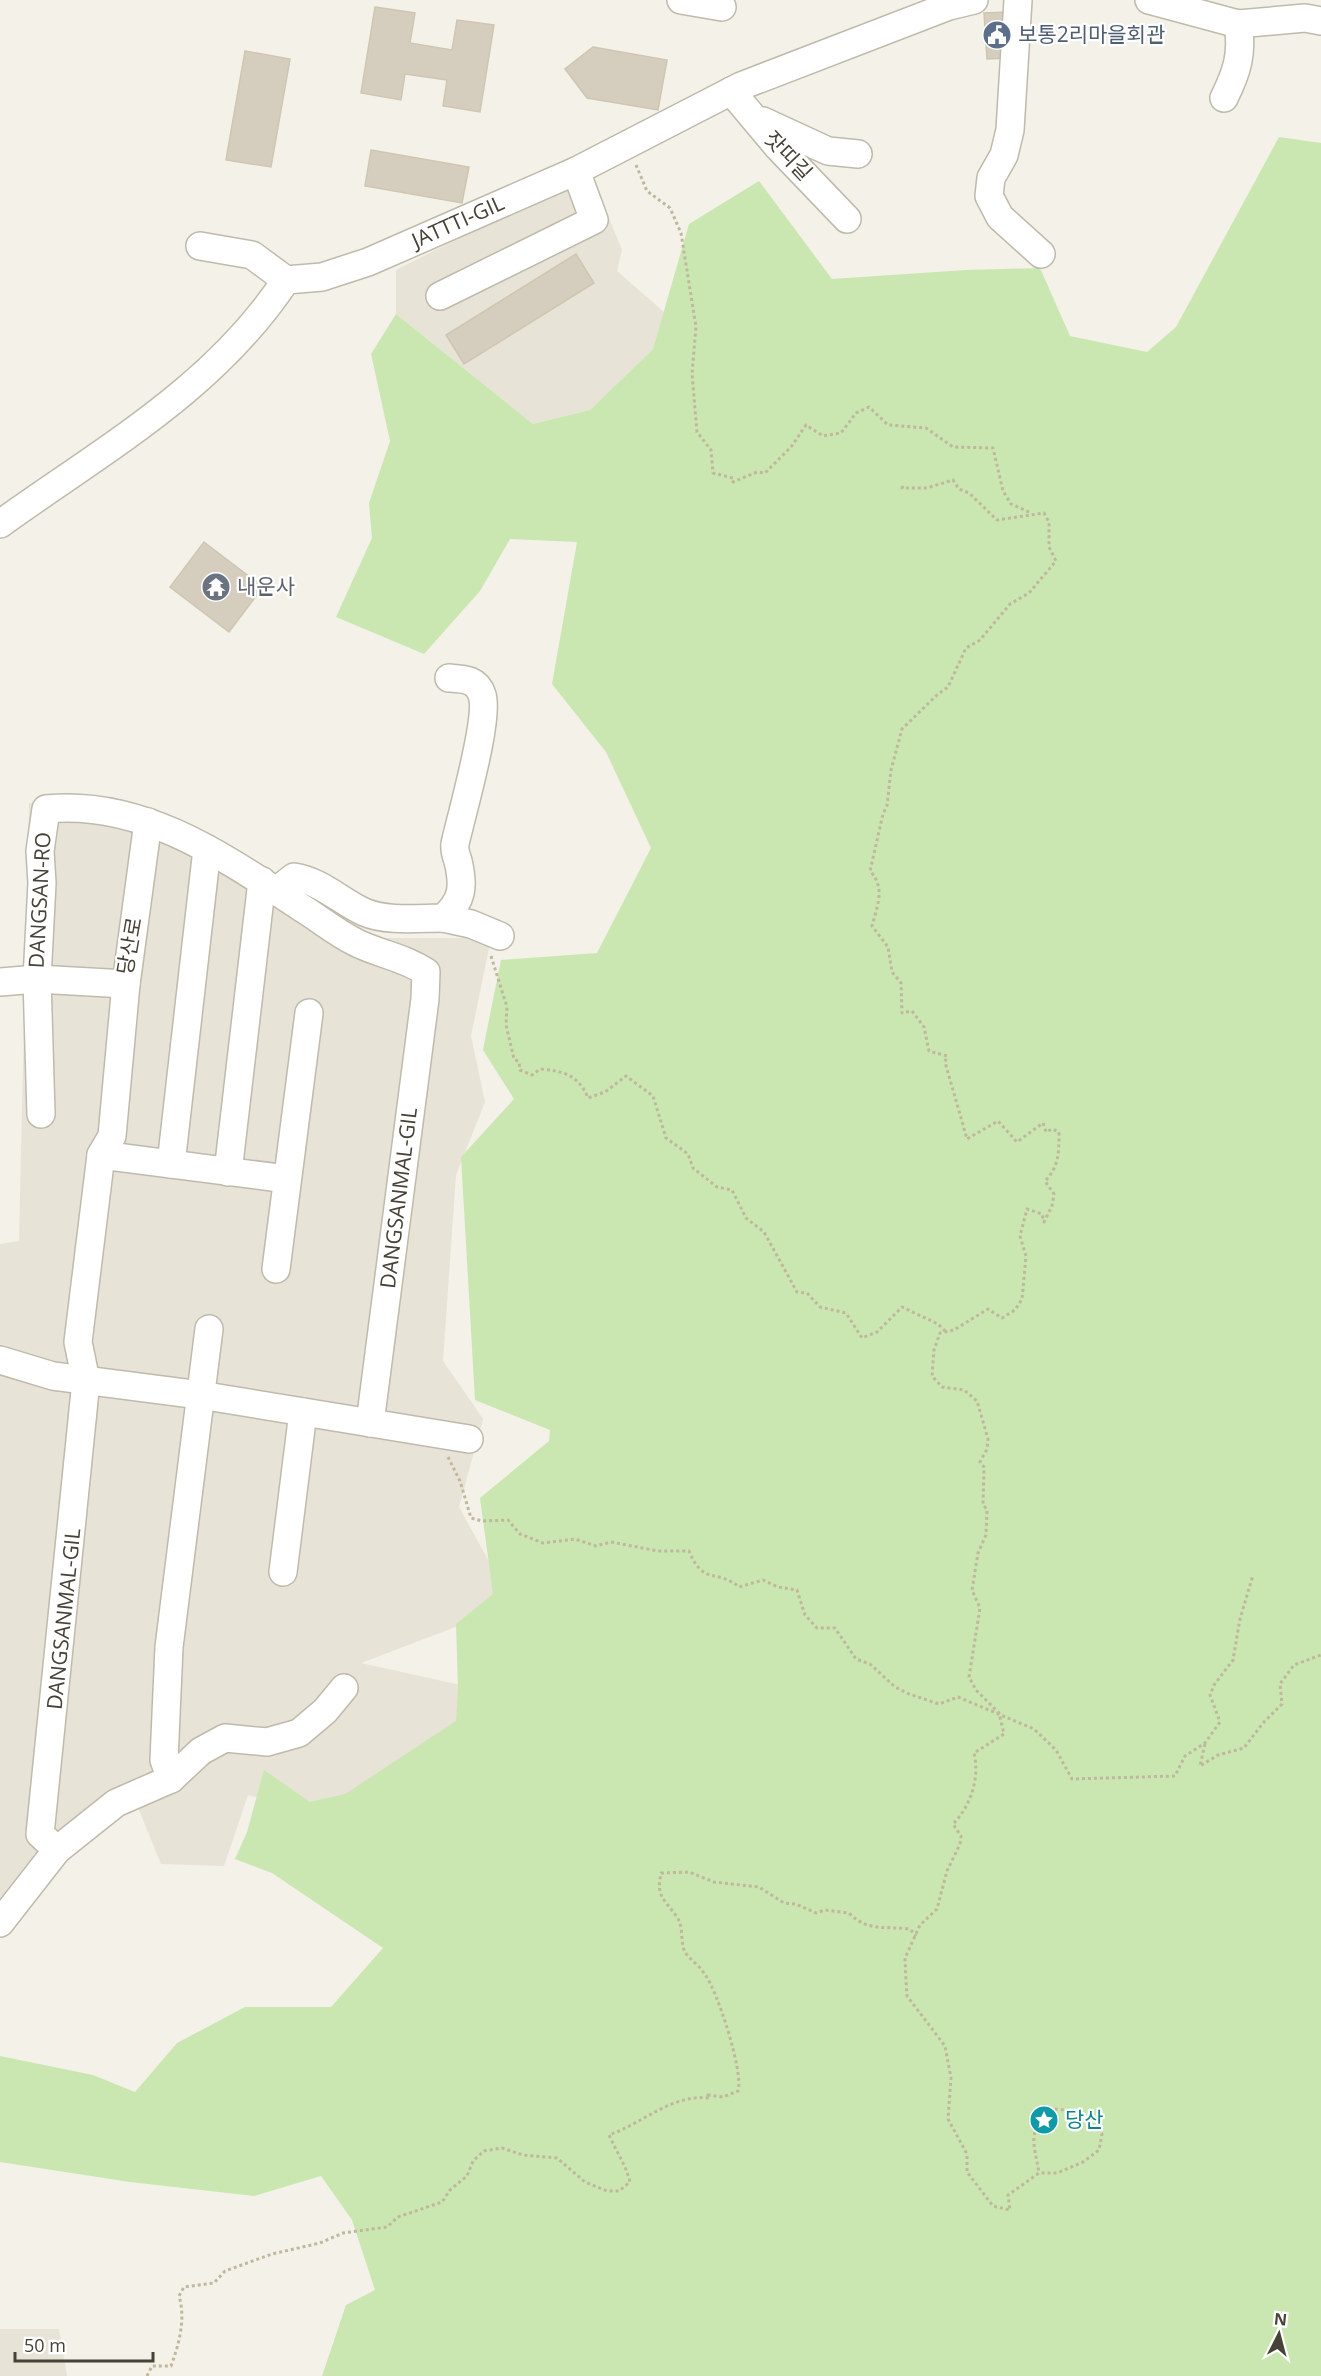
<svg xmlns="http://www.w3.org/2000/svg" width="1321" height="2376" font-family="'Open Sans','Noto Sans KR',sans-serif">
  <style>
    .residential { fill: #e7e3d6 }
    .green { fill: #cae7b2 }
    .building { fill: #d5cebe; stroke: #cfc6b1; stroke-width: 1.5 }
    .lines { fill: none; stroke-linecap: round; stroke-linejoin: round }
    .minor-casing { stroke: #bfbaab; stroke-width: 30 }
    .path { stroke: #c0b79c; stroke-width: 3; stroke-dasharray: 3 3; stroke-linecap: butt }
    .minor { stroke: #fff; stroke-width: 27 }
    .labels { text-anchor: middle; stroke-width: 4.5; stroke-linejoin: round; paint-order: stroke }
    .service-label { font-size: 21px; fill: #4e5e75; stroke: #fff; text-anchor: start }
    .street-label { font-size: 21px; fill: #474237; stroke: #fff }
    .worship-label { font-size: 21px; fill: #5b616d; stroke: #fff; text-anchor: start }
    .culture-label { font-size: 21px; fill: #0d838f; stroke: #fff; text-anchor: start }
  </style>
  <rect width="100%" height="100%" fill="#f3f1e8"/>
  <g class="residential">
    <polygon points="590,172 622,250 617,271 664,312 653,349 590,410 533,424 396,314 396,270"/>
    <polygon points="29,803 140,810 224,847 375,938 491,938 471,1036 485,1102 456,1175 443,1361 483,1419 459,1507 513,1605 361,1663 474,1688 484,1713 323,1815 248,1795 224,1866 161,1864 137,1805 66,1856 0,1928 0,1244 19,1241"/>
    <polygon points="0,2329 59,2329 67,2376 0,2376"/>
  </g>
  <polygon class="green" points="1279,137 1321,143 1321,2376 322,2376 346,2305 375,2290 352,2220 321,2176 254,2196 130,2182 0,2162 0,2056 93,2075 135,2092 177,2043 245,2007 331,2007 383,1948 272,1873 235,1859 247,1832 264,1770 310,1802 345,1794 456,1721 458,1689 456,1624 493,1594 480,1498 549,1441 550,1430 475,1400 461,1157 514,1099 483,1050 501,960 597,953 651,848 606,752 552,684 577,542 510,539 480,591 424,654 336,617 372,538 369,503 390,441 371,354 396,314 533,424 590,410 653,349 689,224 759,181 832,279 966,270 1040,268 1070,336 1147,352 1176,327"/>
  <g class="building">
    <polygon points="375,7 415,13 410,43 452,50 457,20 494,25 480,112 443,106 447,80 405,74 401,100 361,93"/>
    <polygon points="1007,12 1010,58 987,59 984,13"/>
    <polygon points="593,47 667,60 658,110 587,98 565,69"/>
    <polygon points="245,51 290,59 271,167 226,160"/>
    <polygon points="371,150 469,167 462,203 365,186"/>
    <polygon points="576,254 594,283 464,364 446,335"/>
    <polygon points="204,542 263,587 229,632 170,587"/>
  </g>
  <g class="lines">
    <g class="minor-casing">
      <g id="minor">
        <polyline points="681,0 722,7"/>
        <polyline points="1018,0 1010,130 1004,155 991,178 989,196 1000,217 1041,254"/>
        <polyline points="1149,0 1238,24 1305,18 1321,21"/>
        <polyline points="731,91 778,147 847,219"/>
        <path d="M1224,98C1237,72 1243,53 1238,24"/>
        <polyline points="763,121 828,151 858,154"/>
        <polyline points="200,246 252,255 286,280"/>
        <polyline points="440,296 594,220 576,171"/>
        <path d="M0,524C104,449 214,389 286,280L322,277L368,262L576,171L741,86L949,6L974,0"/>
        <path d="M276,891L294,877C321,881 340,901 364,912C387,922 419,918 443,918C463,901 464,886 458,861C456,855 454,850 455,844C461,816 490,718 482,695C477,679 464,679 449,678"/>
        <polyline points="443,918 471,924 500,936"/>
        <polyline points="0,982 37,979 126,984"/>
        <path d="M41,1114L37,979L42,883L40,851L46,809C144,799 227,859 305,910C321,920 337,933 355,942C378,954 404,957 426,972L425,999L370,1423"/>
        <polyline points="101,1155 287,1179"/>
        <polyline points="171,1164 207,849"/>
        <polyline points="228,1172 262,881"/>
        <polyline points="276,1269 309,1013"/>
        <polyline points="0,1360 53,1376 200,1395 469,1439"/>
        <polyline points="283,1572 303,1412"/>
        <polyline points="171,1779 164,1760 169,1647 209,1329"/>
        <polyline points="57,1850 40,1834 86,1381 78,1342 101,1155 112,1136 126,984 148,822"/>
        <polyline points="0,1923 57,1850 116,1803 171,1779 201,1751 225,1738 267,1742 299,1733 325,1711 344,1688"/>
      </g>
    </g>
    <g class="path">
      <polyline points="636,165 647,191 670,208 681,233 696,327 692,374 697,432 711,450 713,473 733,478 733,482 757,472 765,473 791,447 806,425 823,436 841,433 856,413 869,407 888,425 926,428 953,447 993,448 1003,491 1011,504 1031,513"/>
      <path d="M903,486L902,488H927L953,480L959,489L969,493L997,520L1044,513L1049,522V547L1056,561L1029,593L1010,604L980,640L966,648L948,687L937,695L902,729L891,770L887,806L883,814L870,871C886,888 877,906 872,926L888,947L892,972L901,983L902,1013L912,1011L924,1027L929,1051L947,1056L945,1062L967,1139L998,1121L1017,1142L1043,1123L1046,1132L1052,1129L1059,1132C1059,1152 1059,1167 1045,1181L1054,1194L1052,1206L1044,1222L1042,1214L1027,1209L1020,1236L1026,1256L1022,1299L1015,1310L1002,1318L988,1309L954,1330L940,1333L934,1350L932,1376L942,1387L964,1390L977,1401L988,1439L987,1449L980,1462L984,1467L983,1505L987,1509L986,1535L978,1553L972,1590L980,1608L969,1677L976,1690L999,1713L1004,1734L974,1753C980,1777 971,1806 953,1824L961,1836L960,1844L947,1871L937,1909L920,1925L905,1958L906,1981L907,1996L945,2046L951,2078L948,2119L967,2154V2172L993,2206L1010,2210L1008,2195L1039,2173H1057L1083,2162L1099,2150L1102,2134C1087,2118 1072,2108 1049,2109C1027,2135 1034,2142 1039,2173"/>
      <path d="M491,956L507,1007L506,1025L514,1059L519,1062L520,1070L532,1075L540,1069C563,1071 579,1075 588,1098L605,1092L626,1076L653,1096L666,1138L688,1154L693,1168L717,1187L732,1190L746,1218L764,1232L797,1292L807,1293L820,1307L846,1313L862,1338L877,1332L902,1307L938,1324L945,1331"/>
      <path d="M448,1457L460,1481L471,1518L482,1521L508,1520L520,1534L543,1543L575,1539L596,1546L611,1542L658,1551H689C704,1587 717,1568 739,1587L763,1580L778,1587L797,1590L805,1615L817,1628H835L856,1659L870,1664L895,1687L909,1694L939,1704L958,1697L1034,1729L1056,1750L1072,1779L1175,1776L1185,1756L1205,1743L1220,1722L1210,1695L1214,1685L1233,1660L1240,1619L1253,1575"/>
      <polyline points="1205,1744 1200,1766 1218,1755 1244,1748 1263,1723 1282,1704 1280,1684 1294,1665 1321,1655"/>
      <path d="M147,2376L152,2366H171C179,2344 186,2319 179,2296L184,2287L214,2283L225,2271L272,2254L320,2243L343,2233L387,2227L398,2217L442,2202L450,2190L467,2176L473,2161L484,2151L502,2148L523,2155L557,2158L585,2182L607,2191H619L630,2182C626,2165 616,2151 609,2135C643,2123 672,2094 709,2098L708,2095L723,2097L738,2091C744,2073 717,1989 704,1973C699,1965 690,1960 685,1952C680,1943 684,1927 677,1917C664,1898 656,1898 661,1873L689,1872L714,1882L759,1887L784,1903L796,1904L816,1913L825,1910L849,1913C867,1932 886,1926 910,1929L916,1936"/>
    </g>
    <use href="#minor" class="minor"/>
  </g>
  <defs>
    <g id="civic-disc" transform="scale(1.5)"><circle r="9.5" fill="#5c6f8a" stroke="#fff"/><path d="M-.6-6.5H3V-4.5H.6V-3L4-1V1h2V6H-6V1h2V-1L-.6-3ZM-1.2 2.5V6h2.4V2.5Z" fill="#fff"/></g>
    <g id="temple-disc" transform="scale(1.5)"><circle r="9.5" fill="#6b7280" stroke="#fff"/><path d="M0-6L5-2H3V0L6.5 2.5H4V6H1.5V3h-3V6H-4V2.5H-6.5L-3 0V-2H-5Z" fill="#fff"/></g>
    <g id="sight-disc" transform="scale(1.5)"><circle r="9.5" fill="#0f9aa8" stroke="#fff"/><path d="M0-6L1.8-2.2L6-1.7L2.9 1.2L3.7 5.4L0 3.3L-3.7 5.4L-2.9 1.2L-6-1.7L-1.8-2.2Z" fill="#fff"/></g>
  </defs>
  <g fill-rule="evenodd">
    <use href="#civic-disc" x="997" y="35"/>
    <use href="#temple-disc" x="216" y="587"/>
    <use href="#sight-disc" x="1044" y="2120"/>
  </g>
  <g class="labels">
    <g class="service-label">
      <text x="1018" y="42">보통2리마을회관</text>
    </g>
    <g class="street-label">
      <text transform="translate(788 156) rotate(47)" y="7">잣띠길</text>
      <text transform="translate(458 222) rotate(-24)" y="7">JATTTI-GIL</text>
      <text transform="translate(40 900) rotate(-87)" y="7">DANGSAN-RO</text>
      <text transform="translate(130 946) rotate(-80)" y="7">당산로</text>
      <text transform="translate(399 1198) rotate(-83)" y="7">DANGSANMAL-GIL</text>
      <text transform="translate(64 1619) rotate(-84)" y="7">DANGSANMAL-GIL</text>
    </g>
    <g class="worship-label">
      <text x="237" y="594">내운사</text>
    </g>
    <g class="culture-label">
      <text x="1065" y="2127">당산</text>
    </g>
  </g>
  <g transform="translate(1279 2334) rotate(6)" stroke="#ffffff" stroke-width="4.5" paint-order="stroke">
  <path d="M0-4.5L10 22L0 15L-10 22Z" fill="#474237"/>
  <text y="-9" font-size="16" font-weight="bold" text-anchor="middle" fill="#474237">N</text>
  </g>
  <path d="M15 2352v9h138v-9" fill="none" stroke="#474237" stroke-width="3"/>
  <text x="24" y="2352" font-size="18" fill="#474237" stroke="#ffffff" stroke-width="4.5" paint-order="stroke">50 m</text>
</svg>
